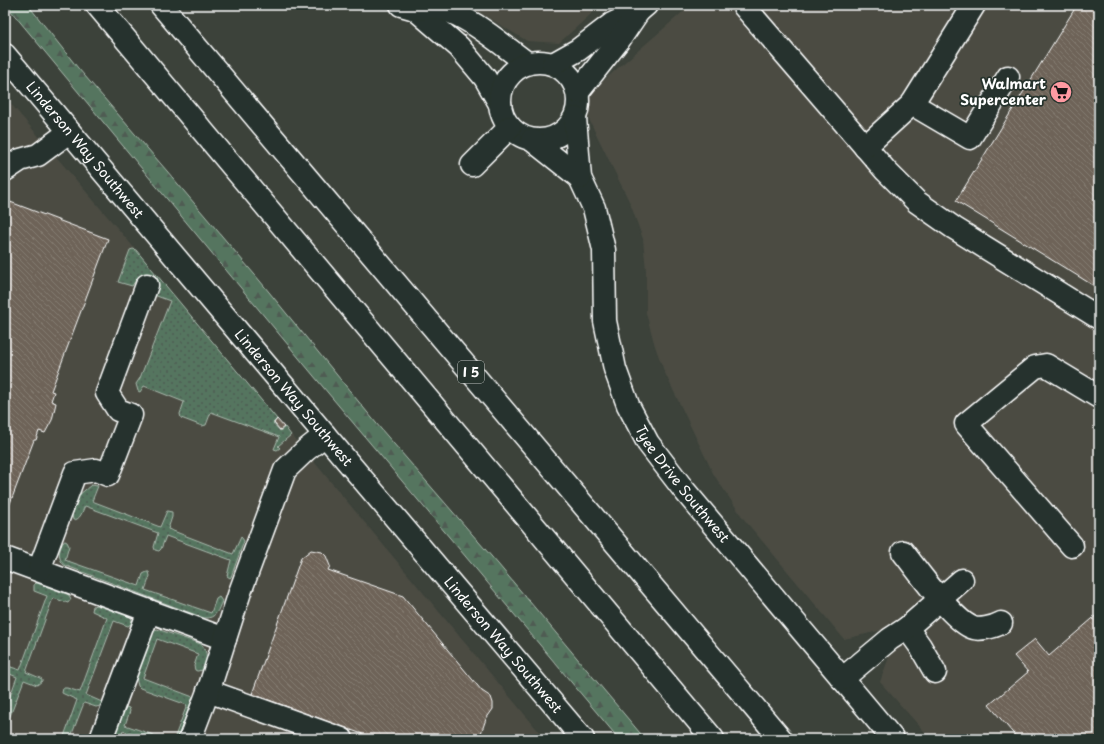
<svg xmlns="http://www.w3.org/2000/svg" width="1104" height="744" font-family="'Playpen Sans',sans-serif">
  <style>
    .built { fill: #4b4c43 }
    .grass { fill: url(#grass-dots); stroke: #aabaae }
    .forest { fill: url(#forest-firs); stroke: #aabaae }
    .building { fill: url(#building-back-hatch); stroke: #fff }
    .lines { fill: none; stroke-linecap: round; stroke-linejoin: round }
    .minor-casing { stroke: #fff; stroke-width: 25 }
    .highway-casing { stroke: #fff; stroke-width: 25 }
    .minor { stroke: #26332d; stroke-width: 22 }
    .highway { stroke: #26332d; stroke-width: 22 }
    .labels { text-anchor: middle; stroke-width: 3.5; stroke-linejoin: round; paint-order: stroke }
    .shield { fill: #26332d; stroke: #bec2c0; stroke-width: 1 }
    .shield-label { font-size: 13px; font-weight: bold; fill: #fff }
    .poi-label { font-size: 14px; font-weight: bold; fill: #fff; stroke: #26332d; text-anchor: end }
    .street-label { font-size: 14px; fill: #fff; stroke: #26332d }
  </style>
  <defs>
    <pattern id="grass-dots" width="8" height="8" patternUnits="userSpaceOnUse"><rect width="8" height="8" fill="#54745e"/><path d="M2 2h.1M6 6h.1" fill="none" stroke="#4f5c53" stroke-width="1.8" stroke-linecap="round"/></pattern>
    <pattern id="forest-firs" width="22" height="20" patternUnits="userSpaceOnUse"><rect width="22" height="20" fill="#54745e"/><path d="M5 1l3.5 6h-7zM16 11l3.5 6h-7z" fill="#4f5c53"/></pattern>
    <pattern id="building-back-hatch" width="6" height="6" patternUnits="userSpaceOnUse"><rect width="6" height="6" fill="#6e6458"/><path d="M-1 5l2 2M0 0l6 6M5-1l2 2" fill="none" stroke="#847b71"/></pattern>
  </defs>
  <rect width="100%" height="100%" fill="#3c423a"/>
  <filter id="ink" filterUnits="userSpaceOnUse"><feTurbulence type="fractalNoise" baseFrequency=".025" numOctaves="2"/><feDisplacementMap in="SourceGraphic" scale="8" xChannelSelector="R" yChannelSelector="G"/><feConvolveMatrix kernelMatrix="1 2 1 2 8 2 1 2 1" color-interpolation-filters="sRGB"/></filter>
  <g filter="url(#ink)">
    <g class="built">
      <polygon points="467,5 601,5 559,43 527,41"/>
      <polygon points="691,5 1099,5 1099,739 931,739 880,682 889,657 897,648 883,630 844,639 743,518 714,475 664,371 655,346 646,313 646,270 643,239 630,203 583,107 596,87"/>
      <polygon points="5,97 136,250 277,419 273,423 280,431 285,427 545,739 5,739"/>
    </g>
    <g class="grass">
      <polygon points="133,249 136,250 277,419 273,423 280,431 285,427 291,435 278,446 280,448 277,450 274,449 279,437 211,412 206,425 202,426 181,418 180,414 184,402 144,386 140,392 138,391 136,384 140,378 170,301 154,295 154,287 136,280 132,286 118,282 130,250"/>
      <path d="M91,485L98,486L92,501L160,527L166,513L167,511L172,512V517L168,529L233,554L241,537L242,538L244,541L231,577L230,578L227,576L231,560L166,536L161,549L159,551L155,550L154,547L158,533L85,506C82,511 81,520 73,520L72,515L79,495Z"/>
      <path d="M65,541L67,542L69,546L65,560L139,586L143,574L147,572H149L150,576L145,590L211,613L216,599L219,597L222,601C218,610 216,619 204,618L64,565C57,557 59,551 63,542Z"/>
      <polygon points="37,583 69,595 71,599 68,603 53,598 26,672 40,678 42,679 42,681 37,685 24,680 5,729 5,710 17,677 5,672 5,665 20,670 47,596 34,591 34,584"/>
      <polygon points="96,605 130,617 132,619 131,624 128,626 114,621 86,695 102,702 100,706 96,707 84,703 70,739 63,739 77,700 64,694 62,693 63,688 67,688 80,692 107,618 92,611 93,606"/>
      <path d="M157,629L201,644C208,651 208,662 203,670L197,671L195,670L194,666L198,654L157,639L143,678L193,697L177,739H174L187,705L140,688L138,686L136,677L152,633Z"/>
      <polygon points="126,707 129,708 130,711 125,725 165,739 145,739 123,731 120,739 112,739 123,710"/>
    </g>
    <polygon class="forest" points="6,5 28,5 78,68 167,171 260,281 381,429 498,564 645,739 619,739 328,393"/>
    <g class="building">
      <polygon points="1077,5 1099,5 1099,289 956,201"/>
      <polygon points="5,200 108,239 51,391 54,392 51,401 56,403 52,420 45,433 39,431 36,440 34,440 9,506 5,504"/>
      <polygon points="277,419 284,427 280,430 274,423"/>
      <polygon points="311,550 322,552 326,556 330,566 328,570 403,596 482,691 491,697 493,703 493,709 486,719 479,739 376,739 252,694 301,558"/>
      <polygon points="1099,613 1099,739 1018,739 989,705 1028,672 1014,656 1035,639 1049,656"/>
    </g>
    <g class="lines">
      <g class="minor-casing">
        <g id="minor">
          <polyline points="401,5 415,9 459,47 485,78 500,104"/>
          <polyline points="743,5 886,171 917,202 954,228 1099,318"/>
          <path d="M415,9C422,9 433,6 439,8C470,16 502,45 527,63"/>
          <path id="s1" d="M5,55L325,435L583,739"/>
          <circle cx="539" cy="101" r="39"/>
          <polyline points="553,64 578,50 612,24 639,11 646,5"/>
          <polyline points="578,92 619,40 638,12"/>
          <polyline points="912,104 970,138 1008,77"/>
          <path id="s2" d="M575,118L580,178L594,208L604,250L605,321L615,369L628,405L648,443L684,490L893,739"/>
          <polyline points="532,140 580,178"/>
          <polyline points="865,147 912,104 974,5"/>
          <polyline points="472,165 510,127"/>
          <polyline points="5,170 20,160 38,155 69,132"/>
          <polyline points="1072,546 966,424 1035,367 1046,365 1099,397"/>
          <path d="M903,552C918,571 951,618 971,627C978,631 994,627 1001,623"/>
          <polyline points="5,558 225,639"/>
          <polyline points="39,570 75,473 96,470 108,475 131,415 118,410 107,393 147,285"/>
          <polyline points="907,628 920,646 935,672"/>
          <polyline points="842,679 890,639 907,628 962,580"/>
          <polyline points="208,691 342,739"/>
          <polyline points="101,739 149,611"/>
          <polyline points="190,739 209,689 240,592 285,470 306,450 325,435"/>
        </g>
      </g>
      <g class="highway-casing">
        <g id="highway">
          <polyline points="97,5 713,739"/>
          <polyline points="161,5 781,739"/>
        </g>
      </g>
      <use href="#minor" class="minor"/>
      <use href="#highway" class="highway"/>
    </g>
  </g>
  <defs>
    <g id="supermarket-disc" transform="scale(1.15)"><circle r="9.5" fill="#ff9aa2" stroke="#26332d"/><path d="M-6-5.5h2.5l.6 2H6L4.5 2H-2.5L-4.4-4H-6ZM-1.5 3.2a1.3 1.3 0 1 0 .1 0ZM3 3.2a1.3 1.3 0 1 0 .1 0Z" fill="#111"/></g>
  </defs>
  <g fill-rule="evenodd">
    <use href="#supermarket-disc" x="1061" y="92"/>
  </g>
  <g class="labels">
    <rect class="shield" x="458" y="361" width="26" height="22" rx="3"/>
    <g class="shield-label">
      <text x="471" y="377">I 5</text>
    </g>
    <g class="poi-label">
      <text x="1046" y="89">Walmart<tspan x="1046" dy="16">Supercenter</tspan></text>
    </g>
    <g class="street-label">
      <text dy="5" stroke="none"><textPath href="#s1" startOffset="124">Linderson Way Southwest</textPath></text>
      <text dy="5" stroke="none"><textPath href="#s1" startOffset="448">Linderson Way Southwest</textPath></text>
      <text dy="5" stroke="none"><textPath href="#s2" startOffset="391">Tyee Drive Southwest</textPath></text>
      <text dy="5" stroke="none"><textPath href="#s1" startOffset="772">Linderson Way Southwest</textPath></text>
    </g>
  </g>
  <rect width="1104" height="744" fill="none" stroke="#26332d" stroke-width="20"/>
  <rect x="10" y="10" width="1084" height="724" fill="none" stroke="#fff" stroke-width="1.5" filter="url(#ink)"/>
</svg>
